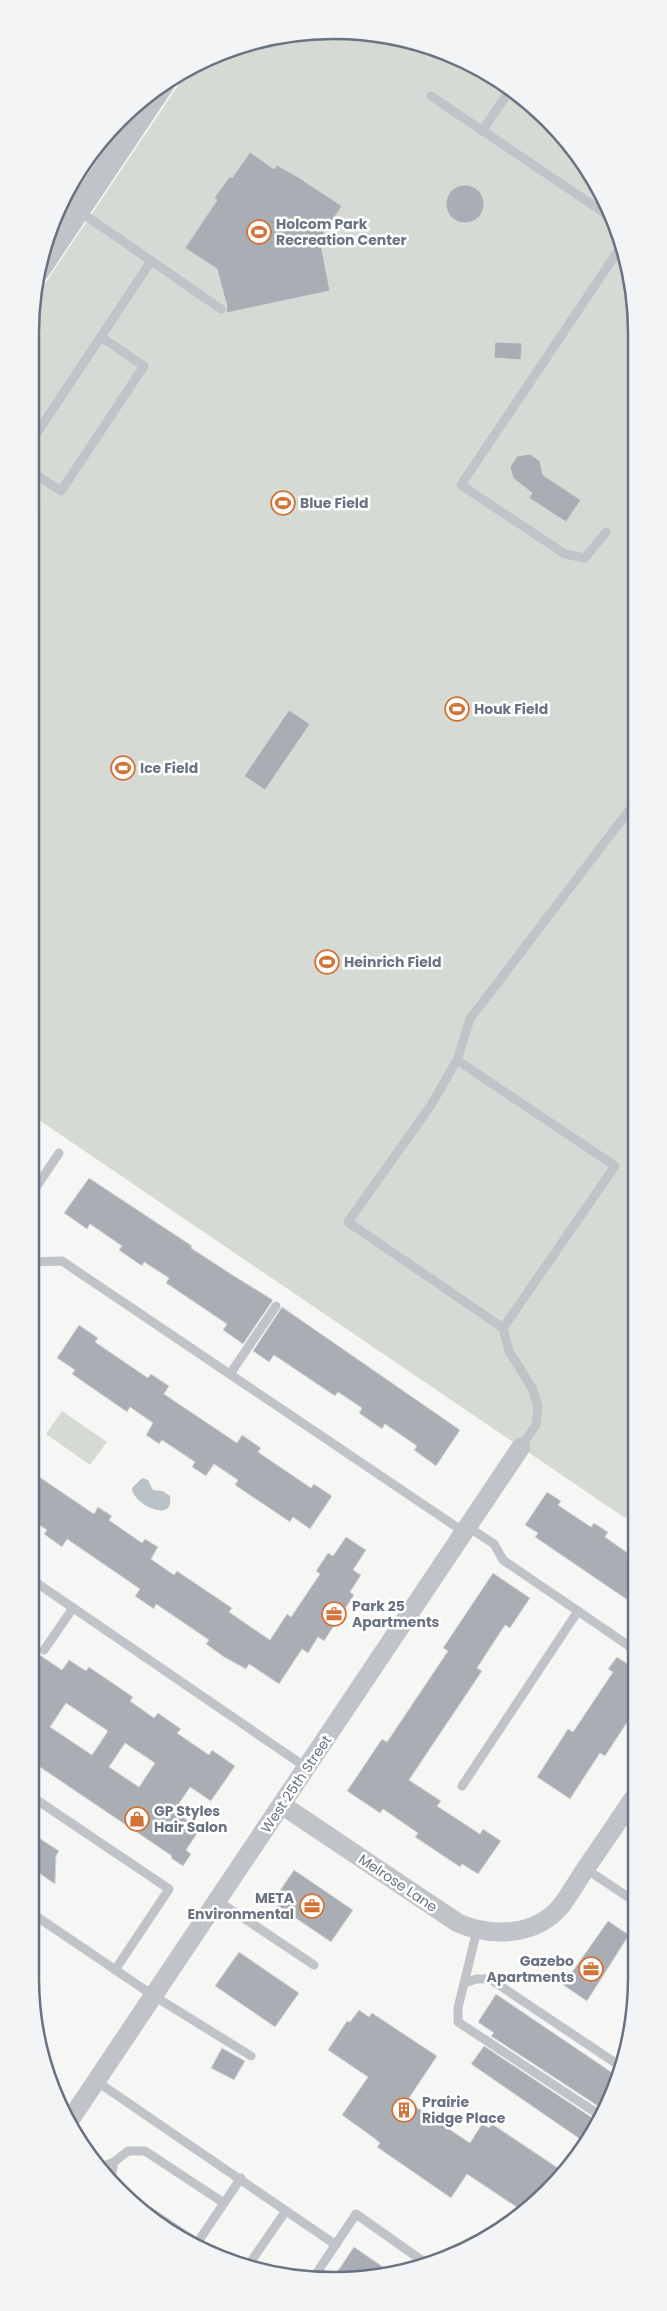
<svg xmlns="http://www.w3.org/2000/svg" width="667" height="2311" font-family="Poppins,sans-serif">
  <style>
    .green { fill: #d5dbd4 }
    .water { fill: #bac2c8 }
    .building { fill: #a9aeb5; stroke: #d8d8d7; fill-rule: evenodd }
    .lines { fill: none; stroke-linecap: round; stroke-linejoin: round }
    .service { stroke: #c0c3c7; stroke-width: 9 }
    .minor { stroke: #c0c3c7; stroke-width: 19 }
    .tertiary { stroke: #c0c3c7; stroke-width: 24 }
    .labels { text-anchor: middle; stroke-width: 5; stroke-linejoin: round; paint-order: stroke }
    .poi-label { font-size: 14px; font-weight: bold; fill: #697382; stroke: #fff; text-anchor: start }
    .street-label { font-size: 14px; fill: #697382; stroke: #fff }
    .rim { fill: none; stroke: #697382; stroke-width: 2.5 }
  </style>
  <rect width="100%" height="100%" fill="#f6f7f4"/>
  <g class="green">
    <polygon points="274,36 392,36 485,71 548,119 606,200 634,294 632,1507 625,1518 33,1116 36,297 187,72"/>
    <polygon points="62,1411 107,1442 90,1465 46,1434"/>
  </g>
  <path class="water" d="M142,1478L148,1480L153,1490L163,1491L170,1496C175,1525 132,1504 132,1488Z"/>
  <g class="building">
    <polygon points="250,152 274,169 277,165 298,177 342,206 320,239 330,291 226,313 227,307 217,269 185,248 217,200 214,198 230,176 232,178"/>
    <circle cx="465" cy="204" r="19"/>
    <polygon points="495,342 522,343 521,360 494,358"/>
    <polygon points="530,454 540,461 543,475 581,500 566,522 529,498 532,493 513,478 510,467 517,456"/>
    <polygon points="289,710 310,724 265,790 244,776"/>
    <polygon points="89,1178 192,1246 191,1248 234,1276 273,1300 243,1344 223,1330 227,1324 166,1283 169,1278 144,1262 142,1266 119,1250 122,1246 90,1224 87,1229 64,1213"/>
    <polygon points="282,1307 460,1430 436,1466 414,1450 417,1446 385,1424 382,1429 359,1413 362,1408 338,1392 335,1396 274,1355 269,1362 253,1351"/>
    <polygon points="79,1325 98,1338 95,1342 148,1378 151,1374 169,1386 164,1394 237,1443 242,1435 261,1448 258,1452 311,1488 314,1484 332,1496 310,1529 293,1517 290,1522 235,1485 238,1480 214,1464 206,1476 192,1467 195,1462 162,1440 159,1444 146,1435 153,1423 130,1407 127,1412 72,1374 75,1370 57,1358"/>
    <polygon points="32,1472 94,1514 98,1507 112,1516 109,1520 142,1543 145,1539 158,1547 151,1559 174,1575 177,1571 232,1608 229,1612 270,1640 287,1614 291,1617 320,1574 316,1571 328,1553 333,1556 346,1537 366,1550 353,1570 361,1575 350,1592 354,1595 324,1641 318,1637 308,1653 302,1649 279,1684 249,1664 246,1669 224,1657 206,1644 209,1640 156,1604 154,1609 135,1596 140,1589 67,1539 62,1547 44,1534 47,1530 32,1520"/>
    <polygon points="547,1492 561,1501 558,1505 591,1527 594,1523 608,1532 605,1537 632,1556 632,1603 535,1537 538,1533 525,1525"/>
    <polygon points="493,1573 530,1598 510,1628 505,1625 477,1668 482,1671 409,1780 441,1801 437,1806 480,1834 483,1829 501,1841 478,1874 462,1864 460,1867 415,1837 418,1833 383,1809 380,1813 347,1791 382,1739 387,1742 448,1651 443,1648"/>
    <path d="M31,1649L62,1670L69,1660L86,1671L89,1667L133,1697L130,1701L154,1718L158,1713L181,1729L177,1733L209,1755L212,1750L235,1766L211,1801L190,1787L174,1811L200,1829L186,1850L191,1854L183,1866L171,1858L172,1856L31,1761ZM66,1703L108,1731L92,1755L50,1727ZM125,1743L155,1763L139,1787L109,1767Z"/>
    <polygon points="617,1657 632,1667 632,1715 605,1756 600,1753 570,1799 537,1777 568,1729 573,1732 613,1672 608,1669"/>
    <polygon points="30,1832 59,1851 56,1856 55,1884 30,1867"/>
    <polygon points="294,1870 353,1910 331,1942 272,1902"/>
    <polygon points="608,1921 629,1935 587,2001 563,1985"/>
    <polygon points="239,1952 299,1993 275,2027 215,1986"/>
    <polygon points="496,1994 617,2076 609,2097 601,2108 491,2036 494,2033 478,2022"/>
    <polygon points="359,2010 369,2017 372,2013 437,2056 407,2101 470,2143 482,2124 489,2128 492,2124 561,2170 524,2212 467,2174 451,2198 377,2147 380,2143 374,2138 342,2115 368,2077 328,2050 347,2021 350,2022"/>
    <polygon points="484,2046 594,2119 580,2139 471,2064"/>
    <polygon points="222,2048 245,2061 234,2080 211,2068"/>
    <polygon points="354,2247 392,2273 333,2278"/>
  </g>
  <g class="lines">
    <g class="service">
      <polyline points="431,96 612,218"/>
      <polyline points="482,131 510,90"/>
      <polyline points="79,211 221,309"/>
      <polyline points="35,436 151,261"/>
      <polyline points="35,474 61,491 144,366 101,337"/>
      <polyline points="606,532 585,558 565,554 461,485 620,248"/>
      <polyline points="457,1060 615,1166 503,1328 509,1351 532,1388 538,1406 536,1425 521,1447"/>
      <polyline points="33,1192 59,1153"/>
      <polyline points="32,1262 62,1261 464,1532"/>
      <polyline points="503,1328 348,1222 431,1105 457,1060 470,1019 633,805"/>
      <polyline points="230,1374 276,1306"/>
      <polyline points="468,1527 494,1544 503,1560 632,1648"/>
      <polyline points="31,1579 307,1768"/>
      <polyline points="44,1650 73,1608"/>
      <polyline points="462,1786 578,1611"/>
      <polyline points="31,1796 169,1889 115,1970"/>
      <polyline points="586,1869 631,1899"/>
      <polyline points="218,1901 314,1965"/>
      <polyline points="30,1912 154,1996 251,2056"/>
      <polyline points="477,1930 458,2008 458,2022 601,2116"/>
      <polyline points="465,1983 476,1979 490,1979 620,2066"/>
      <polyline points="96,2081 336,2245"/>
      <polyline points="99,2168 114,2162 128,2151 145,2151 224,2203"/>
      <polyline points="110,2181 114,2162"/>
      <polyline points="149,2211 197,2243"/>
      <polyline points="195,2246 241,2178"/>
      <polyline points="250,2263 285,2212"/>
      <polyline points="312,2280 356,2214 427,2264"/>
    </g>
    <g class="minor">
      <path d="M282,1805L458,1923C491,1937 535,1937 561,1906C570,1894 578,1880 586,1868C602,1845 617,1823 632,1800"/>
      <polyline points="70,2120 521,1447"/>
    </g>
    <polyline class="tertiary" points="38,270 163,83"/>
  </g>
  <defs>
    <g id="stadium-ring" transform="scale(1.25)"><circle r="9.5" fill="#fff" stroke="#d47337" stroke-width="1.5"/><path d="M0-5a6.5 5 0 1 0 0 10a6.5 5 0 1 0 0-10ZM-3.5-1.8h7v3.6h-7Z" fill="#d47337"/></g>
    <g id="office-ring" transform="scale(1.25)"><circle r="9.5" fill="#fff" stroke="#d47337" stroke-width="1.5"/><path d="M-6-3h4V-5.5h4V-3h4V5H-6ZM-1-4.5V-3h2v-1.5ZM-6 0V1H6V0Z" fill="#d47337"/></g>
    <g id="shop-ring" transform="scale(1.25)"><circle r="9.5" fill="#fff" stroke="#d47337" stroke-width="1.5"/><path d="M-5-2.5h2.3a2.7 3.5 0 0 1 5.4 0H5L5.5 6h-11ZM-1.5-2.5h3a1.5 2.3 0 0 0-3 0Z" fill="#d47337"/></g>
    <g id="building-ring" transform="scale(1.25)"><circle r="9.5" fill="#fff" stroke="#d47337" stroke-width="1.5"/><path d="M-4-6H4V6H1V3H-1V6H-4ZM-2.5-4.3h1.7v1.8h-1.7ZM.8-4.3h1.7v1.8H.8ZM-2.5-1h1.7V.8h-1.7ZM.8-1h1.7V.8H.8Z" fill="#d47337"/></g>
  </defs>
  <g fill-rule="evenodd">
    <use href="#stadium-ring" x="259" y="232"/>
    <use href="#stadium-ring" x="283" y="503"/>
    <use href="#stadium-ring" x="457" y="709"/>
    <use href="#stadium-ring" x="123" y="768"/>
    <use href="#stadium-ring" x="327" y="962"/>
    <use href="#office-ring" x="334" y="1614"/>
    <use href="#shop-ring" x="137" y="1819"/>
    <use href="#office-ring" x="312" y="1906"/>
    <use href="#office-ring" x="591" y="1969"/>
    <use href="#building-ring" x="404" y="2110"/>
  </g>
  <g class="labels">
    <g class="poi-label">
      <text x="276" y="229">Holcom Park<tspan x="276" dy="16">Recreation Center</tspan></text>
      <text x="300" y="508">Blue Field</text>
      <text x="474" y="714">Houk Field</text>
      <text x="140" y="773">Ice Field</text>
      <text x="344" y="967">Heinrich Field</text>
      <text x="352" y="1611">Park 25<tspan x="352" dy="16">Apartments</tspan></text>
      <text x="154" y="1816">GP Styles<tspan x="154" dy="16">Hair Salon</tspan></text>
      <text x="294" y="1903" text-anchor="end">META<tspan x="294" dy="16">Environmental</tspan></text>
      <text x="574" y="1966" text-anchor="end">Gazebo<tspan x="574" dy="16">Apartments</tspan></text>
      <text x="422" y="2107">Prairie<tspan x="422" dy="16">Ridge Place</tspan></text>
    </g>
    <g class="street-label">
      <text transform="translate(296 1784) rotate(-56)" y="5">West 25th Street</text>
      <text transform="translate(398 1883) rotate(34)" y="5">Melrose Lane</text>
    </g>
  </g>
  <path d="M0 0H667V2311H0ZM333 39H334A294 294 0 0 1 628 333V1978A294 294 0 0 1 334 2272H333A294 294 0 0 1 39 1978V333A294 294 0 0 1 333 39Z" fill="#f3f4f5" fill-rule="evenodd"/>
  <path class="rim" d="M333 39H334A294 294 0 0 1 628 333V1978A294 294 0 0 1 334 2272H333A294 294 0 0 1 39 1978V333A294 294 0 0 1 333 39Z"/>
</svg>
